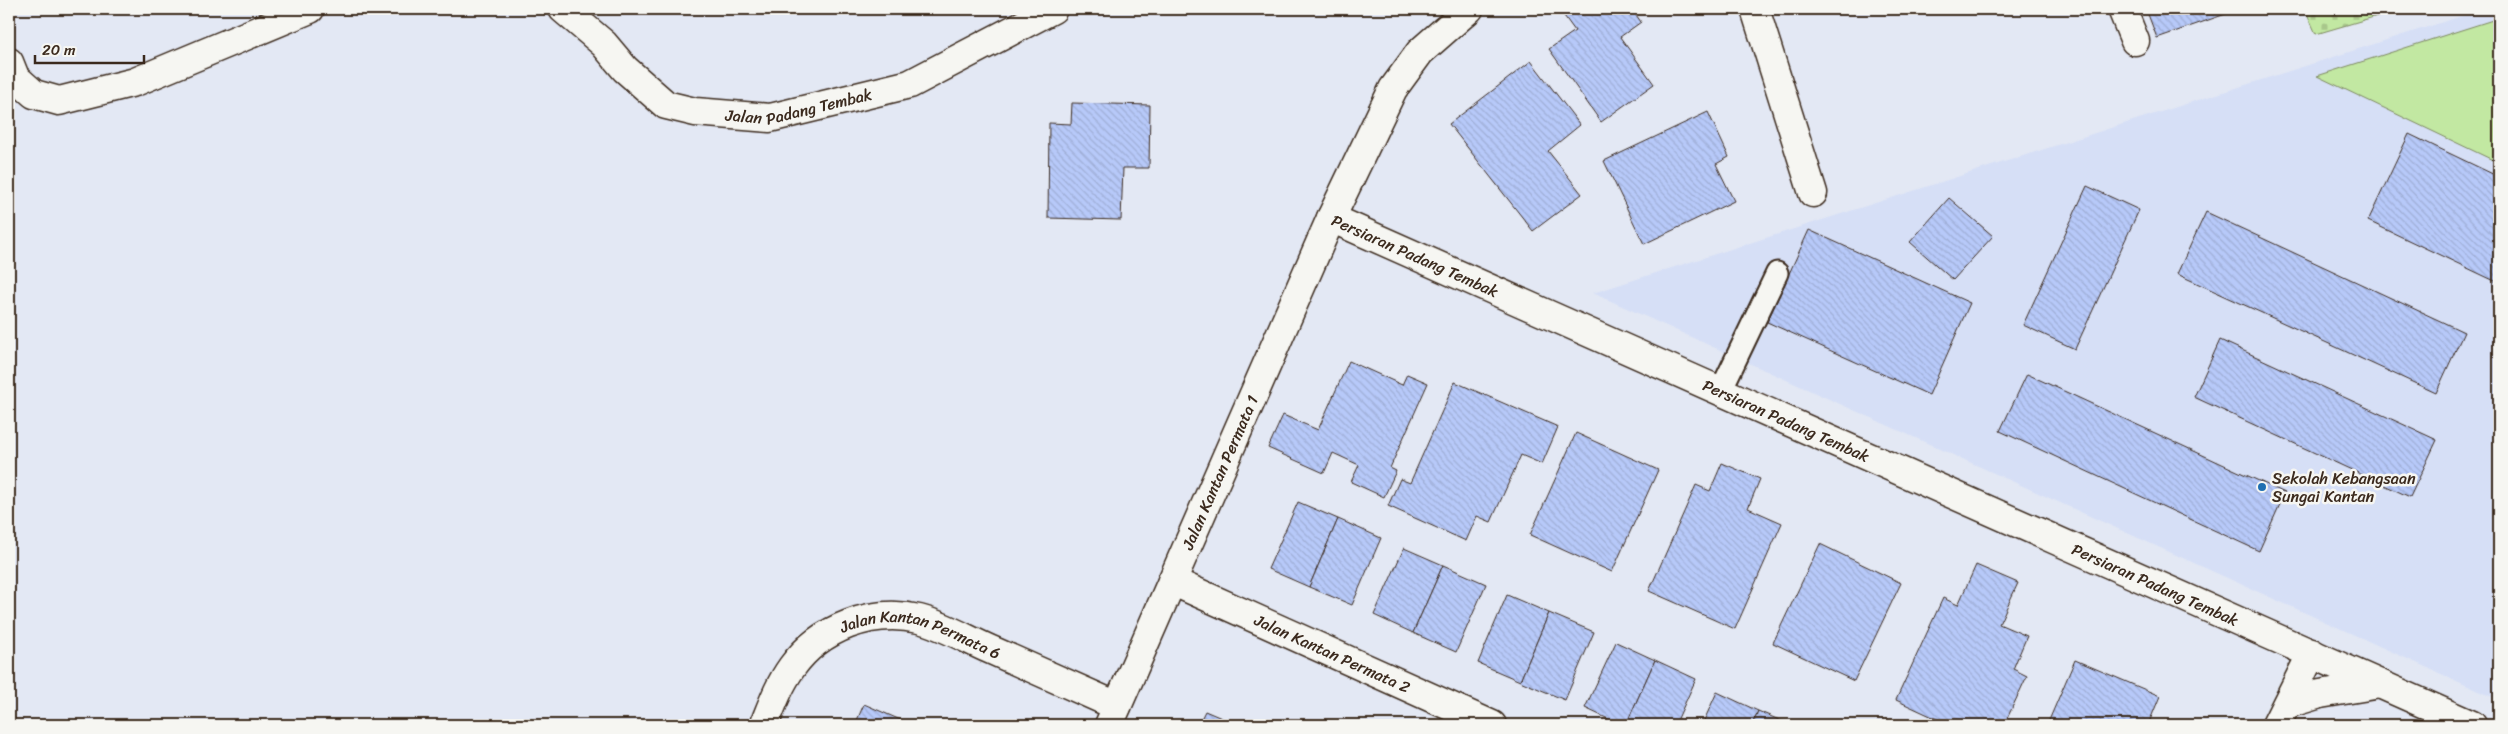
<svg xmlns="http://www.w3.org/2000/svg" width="2508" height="734" font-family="Sriracha,sans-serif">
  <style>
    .built { fill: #d6dff6 }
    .green { fill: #c2e8a2; stroke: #7e8960 }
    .cemetery { fill: url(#cemetery-stones); stroke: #7e8960 }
    .building { fill: url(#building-back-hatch); stroke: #3b2a1e }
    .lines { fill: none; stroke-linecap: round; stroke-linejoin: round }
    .service-casing { stroke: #3b2a1e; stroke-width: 25 }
    .minor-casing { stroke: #3b2a1e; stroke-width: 31 }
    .service { stroke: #f6f6f2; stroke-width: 21 }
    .minor { stroke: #f6f6f2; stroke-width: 28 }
    .poi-dot { fill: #1f6fb2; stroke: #f6f6f2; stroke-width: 2 }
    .labels { text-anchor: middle; stroke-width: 5; stroke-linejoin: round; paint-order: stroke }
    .street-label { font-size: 16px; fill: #3b2a1e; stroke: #f6f6f2 }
    .poi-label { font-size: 16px; fill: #3b2a1e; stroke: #f6f6f2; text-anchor: start }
  </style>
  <defs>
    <pattern id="cemetery-stones" width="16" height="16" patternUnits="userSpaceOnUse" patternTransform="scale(1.25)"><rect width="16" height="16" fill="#c2e8a2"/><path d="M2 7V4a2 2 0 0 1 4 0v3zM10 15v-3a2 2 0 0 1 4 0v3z" fill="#a8c78b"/></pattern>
    <pattern id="building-back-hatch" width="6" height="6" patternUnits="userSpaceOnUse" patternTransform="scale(1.25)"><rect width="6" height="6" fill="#b7c9f9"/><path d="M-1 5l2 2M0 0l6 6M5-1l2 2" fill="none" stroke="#9eadd5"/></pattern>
  </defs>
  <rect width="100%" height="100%" fill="#e3e8f4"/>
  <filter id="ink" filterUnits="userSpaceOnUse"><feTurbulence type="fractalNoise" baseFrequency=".02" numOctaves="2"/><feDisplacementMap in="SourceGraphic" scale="10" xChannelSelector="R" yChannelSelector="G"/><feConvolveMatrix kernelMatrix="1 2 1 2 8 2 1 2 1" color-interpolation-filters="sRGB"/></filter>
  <g filter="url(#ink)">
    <polygon class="built" points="2484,9 2499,9 2499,700 1593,293"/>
    <polygon class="green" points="2499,18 2499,163 2317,76"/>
    <polygon class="cemetery" points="2305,9 2401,9 2316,34"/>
    <g class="building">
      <polygon points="1568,9 1632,9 1641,22 1620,37 1654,84 1601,122 1549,49 1575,31 1562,13"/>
      <polygon points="2146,9 2240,9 2157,38"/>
      <polygon points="1531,61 1580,125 1548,151 1582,194 1533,231 1449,124"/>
      <polygon points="1072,103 1150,105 1149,168 1123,168 1121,220 1048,218 1049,123 1071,124"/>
      <polygon points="1708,112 1729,157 1716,164 1734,201 1644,244 1604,161"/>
      <polygon points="2409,134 2499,177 2499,283 2368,221"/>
      <polygon points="2087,186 2139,210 2075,349 2023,325"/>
      <polygon points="1949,198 1993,236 1953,280 1910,242"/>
      <polygon points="2206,212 2464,332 2436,393 2177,274"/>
      <polygon points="1809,230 1970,303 1929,395 1767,322"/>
      <polygon points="2220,340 2437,440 2410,497 2194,397"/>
      <polygon points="1349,361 1402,385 1407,374 1428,383 1390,468 1396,471 1384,497 1351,482 1359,465 1333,453 1324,473 1268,448 1283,415 1318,430"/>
      <polygon points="2027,374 2285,493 2259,551 2000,431"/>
      <polygon points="1455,382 1558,427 1542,464 1521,455 1491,522 1477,516 1466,541 1388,506 1400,479 1410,483"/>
      <polygon points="1576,433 1658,470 1612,572 1530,535"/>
      <polygon points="1722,463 1760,479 1748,508 1782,523 1735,629 1649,591 1696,485 1710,491"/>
      <polygon points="1298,502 1338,519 1309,587 1268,569"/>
      <polygon points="1338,519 1381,538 1352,605 1309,587"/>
      <polygon points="1820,544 1901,583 1854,681 1773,643"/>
      <polygon points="1404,548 1443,565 1413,633 1374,615"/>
      <polygon points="1443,565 1486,584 1456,652 1413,633"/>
      <polygon points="1976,565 2018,583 1999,624 2027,636 2013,669 2027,676 2004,725 1950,725 1896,700 1943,598 1958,605"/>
      <polygon points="1507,595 1549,613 1520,681 1478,663"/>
      <polygon points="1549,613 1594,632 1565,700 1520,681"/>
      <polygon points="1616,642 1655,660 1626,725 1621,725 1585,708"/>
      <polygon points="1655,660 1696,679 1675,725 1626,725"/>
      <polygon points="2075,660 2160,696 2148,725 2047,725"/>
      <polygon points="1717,692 1758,711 1752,725 1702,725"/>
      <polygon points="864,704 912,725 855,725"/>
      <polygon points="1205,711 1238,725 1198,725"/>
      <polygon points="1758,711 1791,725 1752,725"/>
    </g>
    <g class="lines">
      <g class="service-casing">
        <polyline id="service" points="1721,390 1777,273"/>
      </g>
      <g class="minor-casing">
        <g id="minor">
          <path id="s1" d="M563,9L604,44L625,69L666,105L695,112L770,118L910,84L1053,9"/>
          <polyline points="1755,9 1813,193"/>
          <polyline points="2122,9 2135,41"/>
          <polyline points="9,62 15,77 34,94 59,101 135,82 310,9"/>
          <path id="s2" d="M1331,218L2472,725"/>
          <path id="s3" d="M1172,581L1492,725"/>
          <polyline points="2287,704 2320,694 2380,684"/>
          <path id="s4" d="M764,725C772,705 779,685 792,667C820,628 872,608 919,619C941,624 968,640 989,649C1031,668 1074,687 1117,706"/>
          <path id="s5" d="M1109,725L1331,218L1393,89L1420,52L1469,9"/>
          <polyline points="2276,725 2312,653"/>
        </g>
      </g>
      <use href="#service" class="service"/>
      <use href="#minor" class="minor"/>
    </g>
  </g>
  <circle class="poi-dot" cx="2262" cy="487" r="5"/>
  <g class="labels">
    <g class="street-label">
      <text dy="6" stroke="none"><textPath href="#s1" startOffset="276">Jalan Padang Tembak</textPath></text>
      <text dy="6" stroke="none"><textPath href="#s2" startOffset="92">Persiaran Padang Tembak</textPath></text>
      <text dy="6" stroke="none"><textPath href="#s2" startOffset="498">Persiaran Padang Tembak</textPath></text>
      <text dy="6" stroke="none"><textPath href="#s5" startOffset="276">Jalan Kantan Permata 1</textPath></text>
      <text dy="6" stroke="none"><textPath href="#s2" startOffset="902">Persiaran Padang Tembak</textPath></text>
      <text dy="6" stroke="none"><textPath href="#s4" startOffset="212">Jalan Kantan Permata 6</textPath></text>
      <text dy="6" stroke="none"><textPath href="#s3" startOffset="176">Jalan Kantan Permata 2</textPath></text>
    </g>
    <g class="poi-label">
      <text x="2272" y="484">Sekolah Kebangsaan<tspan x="2272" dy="18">Sungai Kantan</tspan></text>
    </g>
  </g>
  <rect width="2508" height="734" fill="none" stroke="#f6f6f2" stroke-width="30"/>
  <rect x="15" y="15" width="2478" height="704" fill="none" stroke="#3b2a1e" stroke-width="2" filter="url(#ink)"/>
  <path d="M35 55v8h109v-8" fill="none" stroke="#3b2a1e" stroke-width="2.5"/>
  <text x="42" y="55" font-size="15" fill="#3b2a1e" stroke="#f6f6f2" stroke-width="4" paint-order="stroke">20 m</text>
</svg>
